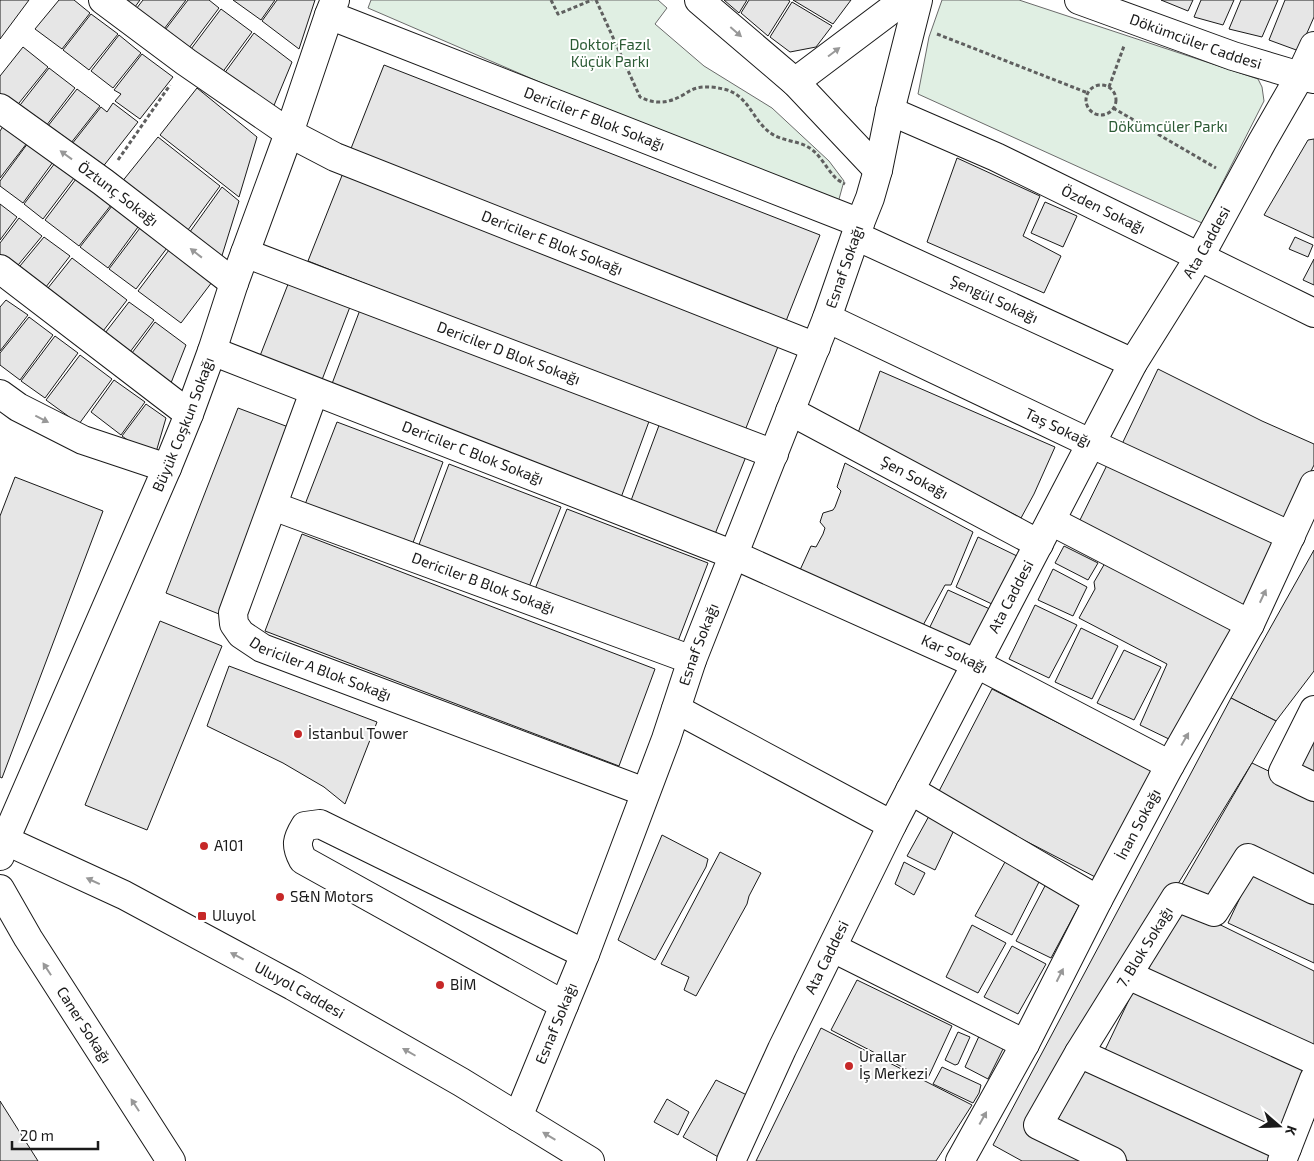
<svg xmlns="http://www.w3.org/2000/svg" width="1314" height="1161" font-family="'Exo 2',sans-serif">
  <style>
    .green { fill: #e0efe3; stroke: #6a6a6a }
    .building { fill: #e6e6e6; stroke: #1a1a1a }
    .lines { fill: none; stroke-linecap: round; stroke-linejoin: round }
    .minor-casing { stroke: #1a1a1a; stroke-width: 30 }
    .major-casing { stroke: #1a1a1a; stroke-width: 30 }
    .path { stroke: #5f5f5f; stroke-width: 3; stroke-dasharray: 4 2.5; stroke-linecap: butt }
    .minor { stroke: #fff; stroke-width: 28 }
    .major { stroke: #fff; stroke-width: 28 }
    .oneway { fill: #989898 }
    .poi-dot { fill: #c62828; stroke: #fff; stroke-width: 2 }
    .labels { text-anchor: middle; stroke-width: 4; stroke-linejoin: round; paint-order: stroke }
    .street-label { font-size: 15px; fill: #1a1a1a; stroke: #fff }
    .park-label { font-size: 15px; fill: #2b5a34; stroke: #fff }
    .poi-label { font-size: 15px; fill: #1a1a1a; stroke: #fff; text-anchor: start }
  </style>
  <rect width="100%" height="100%" fill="#fff"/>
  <g class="green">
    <polygon points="371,0 658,0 667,8 655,24 704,66 772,108 829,161 844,181 836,210 368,8"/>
    <polygon points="942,0 1019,0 1258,79 1262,87 1264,101 1202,223 918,94 929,37"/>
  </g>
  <g class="building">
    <polygon points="0,0 29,0 0,39"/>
    <polygon points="59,0 74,0 90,13 62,49 35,29"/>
    <polygon points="117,0 140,0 132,11"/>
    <polygon points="143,0 186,0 161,33 133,13"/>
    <polygon points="188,0 209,0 219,8 186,52 162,34"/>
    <polygon points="233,0 275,0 261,20"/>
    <polygon points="277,0 315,0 299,49 262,21"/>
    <polygon points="724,0 747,0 739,13"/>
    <polygon points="749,0 788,0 790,1 768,36 741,13"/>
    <polygon points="793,0 851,0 833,24"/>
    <polygon points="1161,0 1193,0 1188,11"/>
    <polygon points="1201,0 1234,0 1223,25 1194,17"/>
    <polygon points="1241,0 1278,0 1262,37 1229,29"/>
    <polygon points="1285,0 1314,0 1314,17 1299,51 1269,40"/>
    <polygon points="792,2 832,26 816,47 790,52 770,37"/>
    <polygon points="221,9 252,32 219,77 188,53"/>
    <polygon points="91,14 118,34 89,70 63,50"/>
    <polygon points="254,33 292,62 270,115 221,78"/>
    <polygon points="119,35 141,53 113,88 91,71"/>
    <polygon points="23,47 48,67 15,108 0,96 0,76"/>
    <polygon points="142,54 173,77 140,119 115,101 121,94 114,90"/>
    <polygon points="384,65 820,235 786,321 350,151"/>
    <polygon points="49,68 75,88 43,130 17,109"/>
    <polygon points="197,88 257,137 239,197 160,135"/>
    <polygon points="77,89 100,106 67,148 44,131"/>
    <polygon points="113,103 138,122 98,173 68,149 101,107 107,112"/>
    <polygon points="4,125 27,143 0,178 0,131"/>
    <polygon points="158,137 220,186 185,234 121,183"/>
    <polygon points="1314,139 1314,238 1264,215 1308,140"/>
    <polygon points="28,143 53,162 23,203 0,186 0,181"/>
    <polygon points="957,158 1040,196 1023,236 1061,256 1044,293 927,242"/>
    <polygon points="55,163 74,178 43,219 24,204"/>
    <polygon points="343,173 779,344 744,433 308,261"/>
    <polygon points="76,179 111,205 79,246 45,220"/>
    <polygon points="222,187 239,201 220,262 187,236"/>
    <polygon points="1045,202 1077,216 1063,247 1031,233"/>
    <polygon points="0,204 17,217 0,240"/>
    <polygon points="112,206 138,227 108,268 80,247"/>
    <polygon points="19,218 42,236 14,270 0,260 0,243"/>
    <polygon points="140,228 167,248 136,289 109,269"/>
    <polygon points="44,237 70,256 42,292 15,272"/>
    <polygon points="1295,237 1313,245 1308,257 1289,249"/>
    <polygon points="169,250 212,282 181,323 138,291"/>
    <polygon points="72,258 127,300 100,335 44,293"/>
    <polygon points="1314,259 1314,285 1303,280"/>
    <polygon points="292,274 353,299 320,385 258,361"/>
    <polygon points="6,300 28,315 0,351 0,307"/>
    <polygon points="129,302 154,320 127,356 102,337"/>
    <polygon points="363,302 651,416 619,503 330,389"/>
    <polygon points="29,317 53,335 20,380 0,365 0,353"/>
    <polygon points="155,322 186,345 169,388 129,357"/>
    <polygon points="55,336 78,353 45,398 21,381"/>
    <polygon points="80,355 112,379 79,424 46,400"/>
    <polygon points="1158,369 1262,421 1314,444 1314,465 1286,521 1122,444"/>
    <polygon points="880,371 1055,447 1034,494 1021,518 858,433"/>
    <polygon points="114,380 145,402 121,435 91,412"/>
    <polygon points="146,404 166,418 154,459 122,436"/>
    <polygon points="238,408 291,428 219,614 166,593"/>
    <polygon points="661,420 747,454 713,539 629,506"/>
    <polygon points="337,422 443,462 411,548 304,507"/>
    <polygon points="1110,459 1281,544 1248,611 1077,526"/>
    <polygon points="845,463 973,532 951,585 945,585 921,629 800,570 811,546 816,547 823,534 825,528 820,522 823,513 833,510 835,507 841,491 837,487"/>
    <polygon points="449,464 561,507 527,592 417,550"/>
    <polygon points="15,477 103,511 2,778 0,777 0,516"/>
    <polygon points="567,509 708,563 675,649 533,594"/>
    <polygon points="302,534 655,669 619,766 265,631"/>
    <polygon points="978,537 1017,556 994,605 956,587"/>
    <polygon points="1064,546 1098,563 1088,580 1055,563"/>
    <polygon points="1314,550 1314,671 1276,721 1231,698"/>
    <polygon points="1105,563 1232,629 1173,741 1140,725 1167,664 1079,618 1095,589 1094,582"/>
    <polygon points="1053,569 1087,587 1073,616 1038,600"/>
    <polygon points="948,590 992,610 970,658 926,635"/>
    <polygon points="1035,605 1077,625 1049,678 1009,659"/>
    <polygon points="160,621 222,646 147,830 85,805"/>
    <polygon points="1081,628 1118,646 1092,699 1055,682"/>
    <polygon points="1124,650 1161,667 1134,720 1097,703"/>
    <polygon points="229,666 377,722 345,804 324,787 283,763 207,726"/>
    <polygon points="992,689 1156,773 1101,880 937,795"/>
    <polygon points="1231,698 1276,721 1252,763 1029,1127 1102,1161 1022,1161 993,1145"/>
    <polygon points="1314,737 1314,772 1298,765"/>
    <polygon points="1252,763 1314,793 1314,875 1247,845 1216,901 1182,884"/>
    <polygon points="929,816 955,828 935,870 907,856"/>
    <polygon points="662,835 708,859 706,867 655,960 618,940"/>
    <polygon points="720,852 761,873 749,896 747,904 696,996 684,990 689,977 661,964"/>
    <polygon points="904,862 925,873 914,895 895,884"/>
    <polygon points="1005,862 1040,880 1012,935 975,916"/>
    <polygon points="1255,866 1314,894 1314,963 1228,923"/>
    <polygon points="1046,884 1080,904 1051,958 1016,941"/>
    <polygon points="1180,905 1314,971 1314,1055 1147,972"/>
    <polygon points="972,925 1006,943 978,993 946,977"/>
    <polygon points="1012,946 1046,964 1018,1014 984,997"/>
    <polygon points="857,980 952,1026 927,1080 831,1030"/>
    <polygon points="1137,983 1314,1068 1285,1137 1105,1050"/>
    <polygon points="821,1028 972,1105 936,1161 756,1161"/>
    <polygon points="958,1032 970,1037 958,1064 955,1065 945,1060"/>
    <polygon points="980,1034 1005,1045 988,1079 965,1067"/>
    <polygon points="1086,1059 1282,1150 1277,1161 1129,1161 1055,1126"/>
    <polygon points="942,1067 981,1085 979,1093 973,1103 933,1084"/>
    <polygon points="716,1080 751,1097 720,1158 683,1137"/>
    <polygon points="667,1099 689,1112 678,1135 654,1122"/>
    <polygon points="0,1101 38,1161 0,1161"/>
  </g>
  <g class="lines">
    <g class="minor-casing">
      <g id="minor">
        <path id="s1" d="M103,0L186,62L289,133L335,157L816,347"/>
        <polyline points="699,0 795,82 878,170"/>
        <path id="s2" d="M1079,0L1233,56L1300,76L1314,79"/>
        <path id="s3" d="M329,15L860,223"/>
        <polyline points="795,82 904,0"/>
        <path id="s4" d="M0,108L103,182L234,283"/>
        <path id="s5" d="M890,111L996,157L1314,313"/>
        <path id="s6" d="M856,236L1133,363"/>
        <path id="s7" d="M245,253L774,454"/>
        <polyline points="0,269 189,414"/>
        <path id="s8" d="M827,318L1092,444L1291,536"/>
        <path id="s9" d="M212,351L734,555L977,664L1170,765"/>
        <path id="s10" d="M314,392L233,613L234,624L241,634L262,648L645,792"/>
        <polyline points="0,394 18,407 83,440 167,468"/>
        <path id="s11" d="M790,411L1039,544"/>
        <path id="s12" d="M273,506L692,660"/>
        <polyline points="1051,521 1250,624"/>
        <polyline points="676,709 892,825"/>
        <polyline points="1314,710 1283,772 1314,787"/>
        <polyline points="910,790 1098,900"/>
        <path id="s13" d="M0,856L5,840L167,468L189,414L212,351L234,283L289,133L329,15L335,0"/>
        <path id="s14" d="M0,889L28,938L171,1161"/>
        <polyline points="833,948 1025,1044"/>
        <polyline points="1128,975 1314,1060"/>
        <path d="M564,1005L303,860C295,845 297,839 305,826L320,824L585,954"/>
        <polyline points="1079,1053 1287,1148"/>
        <path id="s15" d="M518,1117L585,954L666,739L692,660L827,318L860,223L870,198L878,170L890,111L918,0"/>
        <path id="s16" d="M731,1161L782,1049L892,825L1133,363L1200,256L1262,142L1300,76L1314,46"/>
        <path id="s17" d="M960,1161L1025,1044L1098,900L1170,765L1250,624L1314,485"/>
        <path id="s18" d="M1112,1161L1038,1125L1079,1053L1176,897L1214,912L1248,858L1314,890"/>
        <polyline points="1282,1161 1314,1079"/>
      </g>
    </g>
    <g class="major-casing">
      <g id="major">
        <path id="s19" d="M0,838L124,895L293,986L461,1082L590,1161"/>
      </g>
    </g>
    <g class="path">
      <polyline points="551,0 558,14 592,0"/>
      <path d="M596,0L640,97C656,105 669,103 683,95C688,92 692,89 697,88C705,86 715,87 723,89C749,94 752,121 772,134C783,141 798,141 808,147C819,153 825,166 833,175C836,179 841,182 845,184"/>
      <polyline points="937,34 1088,93"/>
      <circle cx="1101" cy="100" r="15"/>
      <polyline points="1109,87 1124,46"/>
      <polyline points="1113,108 1216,168"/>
      <polyline points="118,160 170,85"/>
    </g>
    <use href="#minor" class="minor"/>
    <use href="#major" class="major"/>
  </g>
  <defs><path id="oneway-solid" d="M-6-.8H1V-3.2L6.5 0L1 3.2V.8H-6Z" transform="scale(1.25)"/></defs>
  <g class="oneway">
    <use href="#oneway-solid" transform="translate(736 32) rotate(41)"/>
    <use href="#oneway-solid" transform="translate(834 52) rotate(-37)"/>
    <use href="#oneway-solid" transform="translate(66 155) rotate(-144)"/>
    <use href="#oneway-solid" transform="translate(196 253) rotate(-142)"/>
    <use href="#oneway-solid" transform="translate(42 419) rotate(27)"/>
    <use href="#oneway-solid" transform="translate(1263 596) rotate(-65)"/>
    <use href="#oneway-solid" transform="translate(1185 739) rotate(-60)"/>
    <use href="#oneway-solid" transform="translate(93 881) rotate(-155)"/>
    <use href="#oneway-solid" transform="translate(237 956) rotate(-152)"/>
    <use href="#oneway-solid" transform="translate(47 969) rotate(-123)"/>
    <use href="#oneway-solid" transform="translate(1060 975) rotate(-63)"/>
    <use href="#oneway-solid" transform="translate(409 1052) rotate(-150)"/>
    <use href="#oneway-solid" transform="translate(135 1105) rotate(-123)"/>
    <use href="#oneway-solid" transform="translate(983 1118) rotate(-61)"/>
    <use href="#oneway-solid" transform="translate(549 1136) rotate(-149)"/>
  </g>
  <g class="poi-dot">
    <circle cx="298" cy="734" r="5"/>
    <circle cx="204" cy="846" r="5"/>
    <circle cx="280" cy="897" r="5"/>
    <rect x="197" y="911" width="10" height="10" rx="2.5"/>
    <circle cx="440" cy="985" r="5"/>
    <circle cx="849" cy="1066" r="5"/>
  </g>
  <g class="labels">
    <g class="street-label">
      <text dy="5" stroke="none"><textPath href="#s2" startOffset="124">Dökümcüler Caddesi</textPath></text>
      <text dy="5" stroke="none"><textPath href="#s3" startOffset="285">Dericiler F Blok Sokağı</textPath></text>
      <text dy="5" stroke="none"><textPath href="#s4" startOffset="146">Öztunç Sokağı</textPath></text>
      <text dy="5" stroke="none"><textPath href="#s5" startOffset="235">Özden Sokağı</textPath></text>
      <text dy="5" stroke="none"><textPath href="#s1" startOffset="514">Dericiler E Blok Sokağı</textPath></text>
      <text dy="5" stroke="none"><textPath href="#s16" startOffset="1035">Ata Caddesi</textPath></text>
      <text dy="5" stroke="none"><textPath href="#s15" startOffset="911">Esnaf Sokağı</textPath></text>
      <text dy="5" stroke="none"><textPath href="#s6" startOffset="152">Şengül Sokağı</textPath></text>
      <text dy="5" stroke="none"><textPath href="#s7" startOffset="282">Dericiler D Blok Sokağı</textPath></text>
      <text dy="5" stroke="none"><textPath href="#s13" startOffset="469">Büyük Coşkun Sokağı</textPath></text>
      <text dy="5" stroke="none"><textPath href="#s8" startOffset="256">Taş Sokağı</textPath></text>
      <text dy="5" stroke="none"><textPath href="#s9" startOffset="280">Dericiler C Blok Sokağı</textPath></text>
      <text dy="5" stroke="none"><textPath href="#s11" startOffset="141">Şen Sokağı</textPath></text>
      <text dy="5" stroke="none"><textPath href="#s12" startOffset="224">Dericiler B Blok Sokağı</textPath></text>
      <text dy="5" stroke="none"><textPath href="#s16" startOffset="630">Ata Caddesi</textPath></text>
      <text dy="5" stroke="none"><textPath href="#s15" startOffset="506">Esnaf Sokağı</textPath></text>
      <text dy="5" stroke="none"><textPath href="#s9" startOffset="802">Kar Sokağı</textPath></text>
      <text dy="5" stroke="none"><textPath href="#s10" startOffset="346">Dericiler A Blok Sokağı</textPath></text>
      <text dy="5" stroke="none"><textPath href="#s17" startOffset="381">İnan Sokağı</textPath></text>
      <text dy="5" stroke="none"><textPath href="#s18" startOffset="290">7. Blok Sokağı</textPath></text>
      <text dy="5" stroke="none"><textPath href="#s16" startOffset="225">Ata Caddesi</textPath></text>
      <text dy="5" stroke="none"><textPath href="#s19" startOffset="336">Uluyol Caddesi</textPath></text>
      <text dy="5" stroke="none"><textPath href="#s15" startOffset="101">Esnaf Sokağı</textPath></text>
      <text dy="5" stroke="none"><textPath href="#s14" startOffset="160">Caner Sokağı</textPath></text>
    </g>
    <g class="park-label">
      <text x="610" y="50">Doktor Fazıl<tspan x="610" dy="17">Küçük Parkı</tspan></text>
      <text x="1168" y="132">Dökümcüler Parkı</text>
    </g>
    <g class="poi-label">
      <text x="308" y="739">İstanbul Tower</text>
      <text x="214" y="851">A101</text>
      <text x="290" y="902">S&amp;N Motors</text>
      <text x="212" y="921">Uluyol</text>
      <text x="450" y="990">BİM</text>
      <text x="859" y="1062">Urallar<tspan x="859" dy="17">İş Merkezi</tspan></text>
    </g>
  </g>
  <g transform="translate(1279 1126) rotate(110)" stroke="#ffffff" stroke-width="4" paint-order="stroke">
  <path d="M0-4L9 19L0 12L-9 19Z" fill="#1a1a1a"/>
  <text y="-8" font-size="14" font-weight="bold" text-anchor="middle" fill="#1a1a1a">K</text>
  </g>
  <path d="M12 1141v8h86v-8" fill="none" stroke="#1a1a1a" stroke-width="2.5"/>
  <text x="20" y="1141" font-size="15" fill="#1a1a1a" stroke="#ffffff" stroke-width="4" paint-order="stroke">20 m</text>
</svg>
